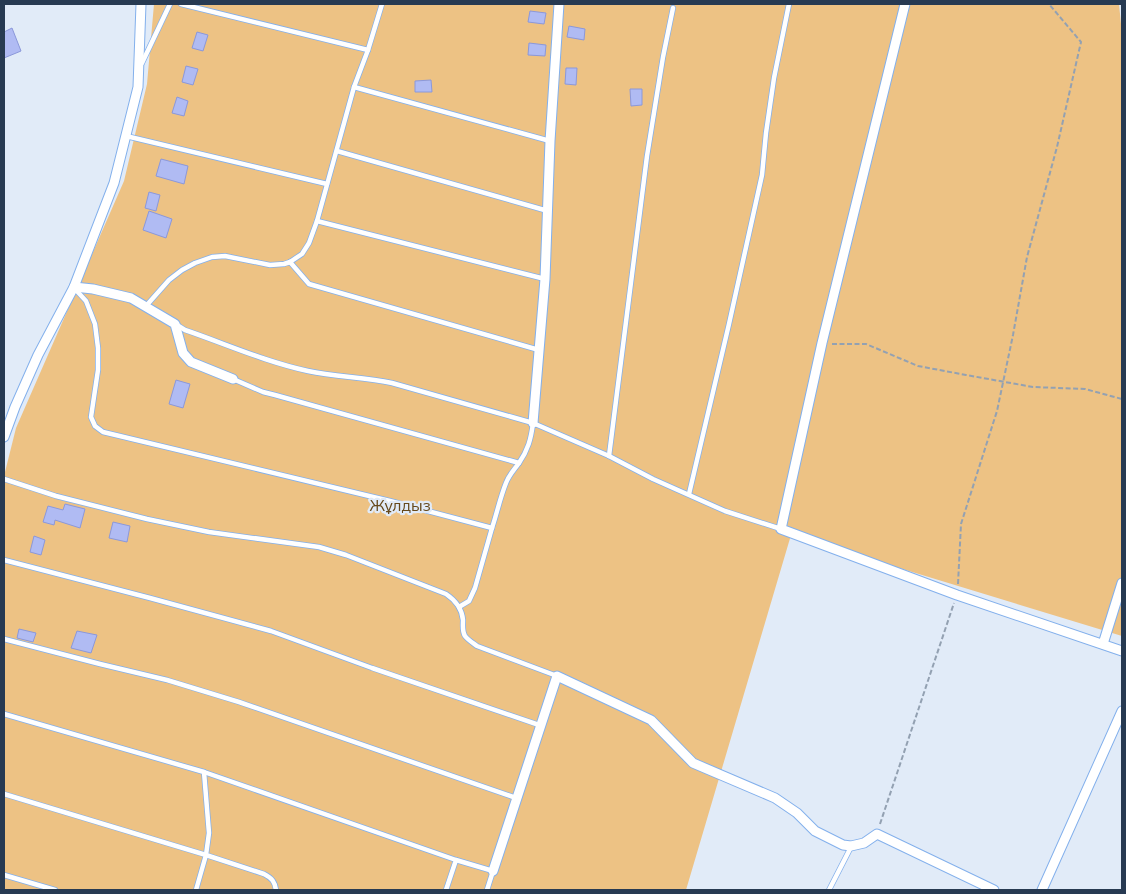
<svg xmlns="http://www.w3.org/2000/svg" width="1126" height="894" font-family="'Nunito Sans',sans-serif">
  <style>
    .green { fill: #edc284 }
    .building { fill: #b0bbf3; stroke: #8b98da }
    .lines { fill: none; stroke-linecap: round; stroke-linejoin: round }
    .service-casing { stroke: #83b0ec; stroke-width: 6 }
    .minor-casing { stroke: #83b0ec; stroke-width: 11 }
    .path { stroke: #93a1b2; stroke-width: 2; stroke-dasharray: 5 2.5; stroke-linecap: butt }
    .service { stroke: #fff; stroke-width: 4.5 }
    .minor { stroke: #fff; stroke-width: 9 }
    .labels { text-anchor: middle; stroke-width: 4.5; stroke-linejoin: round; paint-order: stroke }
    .park-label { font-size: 16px; fill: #66491b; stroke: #e1ebf8 }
  </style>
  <rect width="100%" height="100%" fill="#e1ebf8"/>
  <polygon class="green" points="154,4 1119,4 1122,34 1122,636 791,535 686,890 4,890 4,476 16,428 124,181 147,84"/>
  <g class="building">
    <polygon points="530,11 546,13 544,24 528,22"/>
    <polygon points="569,26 585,29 584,40 567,37"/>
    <polygon points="12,28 21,51 4,58 4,32"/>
    <polygon points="197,32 208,35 203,51 192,48"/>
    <polygon points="529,43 546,45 545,56 528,55"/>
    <polygon points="186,66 198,69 193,85 182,82"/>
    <polygon points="566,68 577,68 576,85 565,84"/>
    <polygon points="431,80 432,92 415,92 415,81"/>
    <polygon points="630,89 642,89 642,105 631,106"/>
    <polygon points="177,97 188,101 184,116 172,113"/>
    <polygon points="161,159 188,166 184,184 156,176"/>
    <polygon points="149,192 160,195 156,211 145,208"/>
    <polygon points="149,211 172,219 166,238 143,230"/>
    <polygon points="176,380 190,384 183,408 169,404"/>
    <polygon points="65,504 85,509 80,528 55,520 54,525 43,522 48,506 63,510"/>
    <polygon points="113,522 130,526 127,542 109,538"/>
    <polygon points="34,536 45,540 41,555 30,552"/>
    <polygon points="19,629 36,633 33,642 17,638"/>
    <polygon points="77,631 97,635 91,653 71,648"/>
  </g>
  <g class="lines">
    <g class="service-casing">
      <g id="service">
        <polyline points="181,4 368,50"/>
        <polyline points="142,63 170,4"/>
        <polyline points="354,87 550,141"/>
        <polyline points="126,136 327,184"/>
        <polyline points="337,151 548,211"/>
        <polyline points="317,221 545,279"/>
        <polyline points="290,262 309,284 539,350"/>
        <polyline points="75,289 86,301 95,324 98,348 98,370 91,417 95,426 103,432 390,501 492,528 475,588 469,601 459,607"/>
        <polyline points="146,306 169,280 182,270 195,263 212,257 225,256 270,265 284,264 290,262 302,254 309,243 317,221 354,87 368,50 382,4"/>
        <path d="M177,325L185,330C226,344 266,362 308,371C336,377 364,377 392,383L533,423"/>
        <polyline points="233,379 263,392 275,395 519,463"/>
        <polyline points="609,456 647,156 663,57 673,8"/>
        <path d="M4,479L56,496L147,519L209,532L319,547L346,555L446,594C455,600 462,609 463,620C463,626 462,631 465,636C468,640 473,643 477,646L557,676"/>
        <polyline points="689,494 729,324 762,175 766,133 774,78 789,4"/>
        <path d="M492,528C497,513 500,498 506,483C509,475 514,470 519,463C528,450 531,439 533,423L609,456L653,479L725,511L781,529"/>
        <polyline points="4,560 150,598 271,631 372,668 542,726"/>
        <polyline points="4,639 100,664 167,680 239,702 516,798"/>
        <path d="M4,714L204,772L209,833L206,855L264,874C272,878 275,882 276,890"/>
        <polyline points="204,772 456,860 446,890"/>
        <polyline points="4,794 206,855 196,890"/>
        <polyline points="456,860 493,871 487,890"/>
        <polyline points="4,875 55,890"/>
        <polyline points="829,890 851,847"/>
      </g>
    </g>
    <g class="minor-casing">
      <g id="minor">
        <polyline points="905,4 822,343 781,529 957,595 1122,651"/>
        <polyline points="74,287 93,289 131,298 175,324 183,353 191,362 233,379"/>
        <polyline points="533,423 545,279 550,141 559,4"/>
        <polyline points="4,437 15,407 38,355 74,287 114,183 138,87 141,4"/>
        <polyline points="1103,644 1122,583"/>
        <polyline points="493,871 557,676 651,720 693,763 775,798 797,813 815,831 843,845 851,846 864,843 877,834 994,890"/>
        <polyline points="1042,890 1122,711"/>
      </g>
    </g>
    <g class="path">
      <polyline points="832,344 866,344 918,366 966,375 1033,387 1085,389 1122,399"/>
      <polyline points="958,584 961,524 997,411 1013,335 1027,257 1057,147 1081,42 1049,4"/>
      <polyline points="880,824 954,603"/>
    </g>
    <use href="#service" class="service"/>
    <use href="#minor" class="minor"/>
  </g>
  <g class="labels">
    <g class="park-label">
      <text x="400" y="511">Жұлдыз</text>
    </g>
  </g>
  <rect width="1126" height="894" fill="none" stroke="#273a52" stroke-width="10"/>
</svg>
